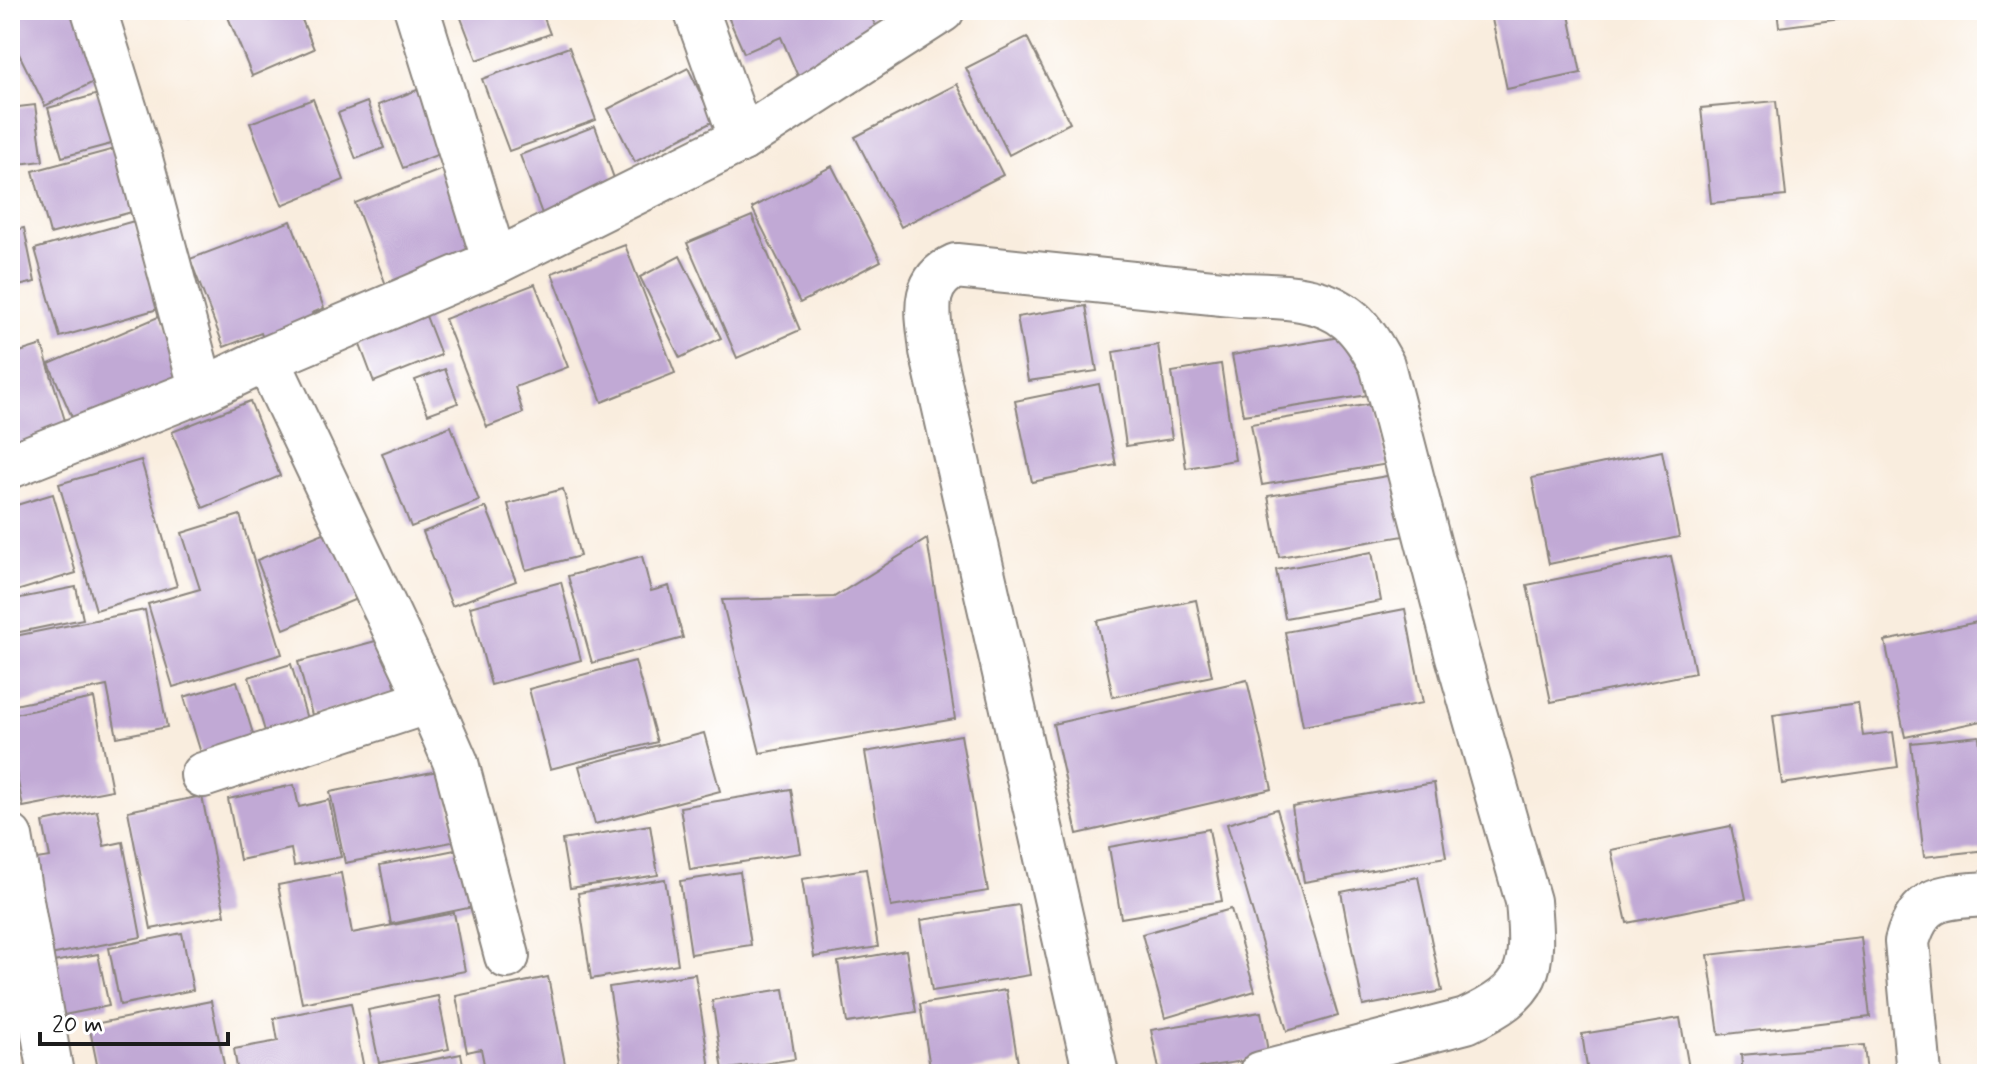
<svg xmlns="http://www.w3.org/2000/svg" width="1997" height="1084" font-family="Mynerve,sans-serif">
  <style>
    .building { fill: #c1a9d5 }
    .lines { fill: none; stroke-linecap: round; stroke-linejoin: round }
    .minor-casing { stroke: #8a847d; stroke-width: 48 }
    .minor { stroke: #fff; stroke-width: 44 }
  </style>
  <rect width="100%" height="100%" fill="#fff"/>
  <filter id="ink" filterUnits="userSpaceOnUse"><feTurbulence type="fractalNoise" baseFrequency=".0125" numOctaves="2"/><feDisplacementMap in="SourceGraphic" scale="16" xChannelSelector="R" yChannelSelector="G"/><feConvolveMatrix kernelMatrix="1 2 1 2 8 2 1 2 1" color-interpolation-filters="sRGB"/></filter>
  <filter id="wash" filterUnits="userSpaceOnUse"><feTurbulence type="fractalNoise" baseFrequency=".006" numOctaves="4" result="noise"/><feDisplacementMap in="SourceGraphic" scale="32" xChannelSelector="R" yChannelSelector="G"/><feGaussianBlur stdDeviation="1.8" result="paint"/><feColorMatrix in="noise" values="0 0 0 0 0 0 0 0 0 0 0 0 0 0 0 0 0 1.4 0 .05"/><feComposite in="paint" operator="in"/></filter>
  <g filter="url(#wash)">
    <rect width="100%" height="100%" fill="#f9edde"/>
    <g id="blocks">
      <g class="building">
        <polygon points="10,10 81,10 112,73 45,106 10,36"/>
        <polygon points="183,10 206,10 187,18"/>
        <polygon points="244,10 298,10 314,49 252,76 228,17"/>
        <polygon points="458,10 541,10 550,34 477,60"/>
        <polygon points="594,10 628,10 601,23"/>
        <polygon points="725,10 869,10 883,45 800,81 781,37 744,53"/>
        <polygon points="1490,10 1568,10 1581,73 1507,89"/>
        <polygon points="1777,10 1856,10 1856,17 1779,27"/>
        <polygon points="1027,37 1070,123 1009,155 966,68"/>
        <polygon points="569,47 596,120 509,151 482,79"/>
        <polygon points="10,65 16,98 10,99"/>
        <polygon points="688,68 714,121 635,162 608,109"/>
        <polygon points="957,84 1003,175 901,227 855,137"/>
        <polygon points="430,85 455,148 403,168 378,105"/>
        <polygon points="113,90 126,140 62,157 48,108"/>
        <polygon points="313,99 344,180 282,205 250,123"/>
        <polygon points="1776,101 1786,196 1711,203 1701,108"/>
        <polygon points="367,102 384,148 356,159 338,113"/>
        <polygon points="35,105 43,161 10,165 10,108"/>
        <polygon points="595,126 619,192 544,219 520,155"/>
        <polygon points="122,147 139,210 50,234 33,171"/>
        <polygon points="832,166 881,261 800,303 752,208"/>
        <polygon points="448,167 479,248 386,285 355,203"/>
        <polygon points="752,216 800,330 737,358 687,243"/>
        <polygon points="134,221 158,309 60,337 35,249"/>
        <polygon points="291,221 324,308 312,313 318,327 266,346 261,333 224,347 190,259"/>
        <polygon points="24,228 35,282 10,288 10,231"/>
        <polygon points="625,245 675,373 602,402 552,273"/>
        <polygon points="680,256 721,338 680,358 640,277"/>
        <polygon points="535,284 568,367 515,387 523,413 487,427 445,319"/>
        <polygon points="1086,306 1097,371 1028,381 1017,317"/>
        <polygon points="426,316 441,355 374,382 359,342"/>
        <polygon points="158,317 190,390 80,436 49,364"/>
        <polygon points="1358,334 1368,395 1243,415 1232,355"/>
        <polygon points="42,345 70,437 10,455 10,355"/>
        <polygon points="1158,345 1172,439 1126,446 1113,352"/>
        <polygon points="1221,364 1235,460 1186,468 1172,372"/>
        <polygon points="445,369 458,403 428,414 415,380"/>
        <polygon points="1099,384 1116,465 1032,482 1015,401"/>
        <polygon points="250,401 280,476 203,508 172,432"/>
        <polygon points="1377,403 1388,464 1262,485 1251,424"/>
        <polygon points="451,426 479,501 411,527 382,453"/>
        <polygon points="1662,451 1679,537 1549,564 1532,478"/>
        <polygon points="141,460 177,586 96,610 59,484"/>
        <polygon points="1393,475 1404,536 1279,557 1268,496"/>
        <polygon points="563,489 580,556 526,570 508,504"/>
        <polygon points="53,494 76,573 10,593 10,507"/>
        <polygon points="486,507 516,581 452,606 423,532"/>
        <polygon points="240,515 282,654 173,687 148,604 200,589 182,533"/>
        <polygon points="331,530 359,598 284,629 257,560"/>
        <polygon points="927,539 955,719 760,753 722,600 834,597"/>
        <polygon points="1372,552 1381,601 1285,618 1276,570"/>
        <polygon points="642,556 651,591 669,586 683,638 592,663 568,576"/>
        <polygon points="1671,556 1695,673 1551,702 1527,585"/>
        <polygon points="561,582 581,660 491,685 470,607"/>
        <polygon points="76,587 83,619 10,634 10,600"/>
        <polygon points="1196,600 1212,676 1113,697 1097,621"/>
        <polygon points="1405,609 1423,703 1303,726 1285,632"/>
        <polygon points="145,610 167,727 117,737 107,686 10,706 10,637"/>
        <polygon points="1987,620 1987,720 1905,737 1885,641"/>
        <polygon points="383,639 397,693 312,715 298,662"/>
        <polygon points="635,661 657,742 550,769 529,689"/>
        <polygon points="291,664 309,726 267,738 249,677"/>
        <polygon points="1247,680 1272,789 1077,834 1053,724"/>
        <polygon points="237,681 257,747 204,763 184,697"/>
        <polygon points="94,698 112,790 23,807 10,742 10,715"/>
        <polygon points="1858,703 1863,736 1893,732 1898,767 1782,784 1773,715"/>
        <polygon points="704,733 720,791 595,824 579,766"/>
        <polygon points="961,735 988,891 891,907 865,752"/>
        <polygon points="1979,736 1987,817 1987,850 1924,857 1911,743"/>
        <polygon points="443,770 457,841 345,863 330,792"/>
        <polygon points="1434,783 1446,857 1304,882 1292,807"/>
        <polygon points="294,785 299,807 329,800 341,857 294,866 291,849 240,860 228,799"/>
        <polygon points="791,789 801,853 690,870 680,807"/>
        <polygon points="202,796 225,915 151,929 128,811"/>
        <polygon points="1277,809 1338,1016 1287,1031 1227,824"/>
        <polygon points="97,811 104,846 123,842 141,937 50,955 30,860 50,857 43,822"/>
        <polygon points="650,825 658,875 570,888 562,840"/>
        <polygon points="1731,826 1746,899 1627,923 1611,850"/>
        <polygon points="1209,829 1222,901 1121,918 1109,847"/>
        <polygon points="460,849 473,907 391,924 380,865"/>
        <polygon points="866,869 878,947 814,957 802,879"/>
        <polygon points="740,872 751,945 691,954 680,881"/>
        <polygon points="341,873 352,933 454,913 465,971 302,1003 278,885"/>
        <polygon points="1418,877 1442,991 1363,1006 1341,892"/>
        <polygon points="665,879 678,964 591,979 578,893"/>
        <polygon points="1019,905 1030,975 932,991 921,920"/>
        <polygon points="1231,909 1255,991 1165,1018 1142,934"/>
        <polygon points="182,933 193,990 120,1005 109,948"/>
        <polygon points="1861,937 1870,1017 1719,1035 1708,955"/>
        <polygon points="906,950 916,1012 847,1023 838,962"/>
        <polygon points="98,954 109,1006 64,1015 53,962"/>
        <polygon points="695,974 710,1068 670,1074 623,1074 609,987"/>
        <polygon points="548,977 567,1074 486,1074 481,1049 467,1052 456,996"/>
        <polygon points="784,989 795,1059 723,1070 712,1000"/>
        <polygon points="1006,990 1018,1063 950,1074 931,1074 920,1004"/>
        <polygon points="438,996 449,1049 379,1063 368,1010"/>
        <polygon points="211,1001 226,1074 99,1074 89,1025"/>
        <polygon points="351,1003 365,1074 238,1074 234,1049 278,1041 274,1018"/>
        <polygon points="1261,1012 1269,1057 1160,1074 1151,1030"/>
        <polygon points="1680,1018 1690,1074 1588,1074 1582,1034"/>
        <polygon points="1864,1045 1867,1074 1743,1074 1741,1055"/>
        <polygon points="461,1054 465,1074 382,1074 381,1070"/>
        <polygon points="1555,1067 1556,1074 1527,1074 1526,1073"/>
      </g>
    </g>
  </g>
  <g filter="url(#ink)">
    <use href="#blocks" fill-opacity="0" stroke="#8a847d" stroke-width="2"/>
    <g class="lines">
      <g class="minor-casing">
        <g id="minor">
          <polyline points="94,10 140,159 202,390"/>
          <polyline points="417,10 495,262"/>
          <polyline points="696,10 742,139"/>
          <polyline points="267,359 429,701 456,763 507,956"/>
          <polyline points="10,466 202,390 267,359 495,262 742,139 942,10"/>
          <polyline points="203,775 429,701"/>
          <polyline points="10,837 51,1074"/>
          <path d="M1096,1074L932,351C929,317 918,283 956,266L1242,295C1276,296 1322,295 1350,320C1364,332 1373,349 1382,365L1457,653L1528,901C1534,971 1532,990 1466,1021L1261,1074"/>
          <path d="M1919,1074L1907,942C1920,895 1944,897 1987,894"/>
        </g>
      </g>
      <use href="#minor" class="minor"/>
    </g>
  </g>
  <rect width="1997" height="1084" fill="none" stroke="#fff" stroke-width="40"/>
  <path d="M40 1032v12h188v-12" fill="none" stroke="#1c1c1c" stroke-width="4"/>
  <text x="52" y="1032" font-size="24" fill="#1c1c1c" stroke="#ffffff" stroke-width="6" paint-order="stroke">20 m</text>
</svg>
